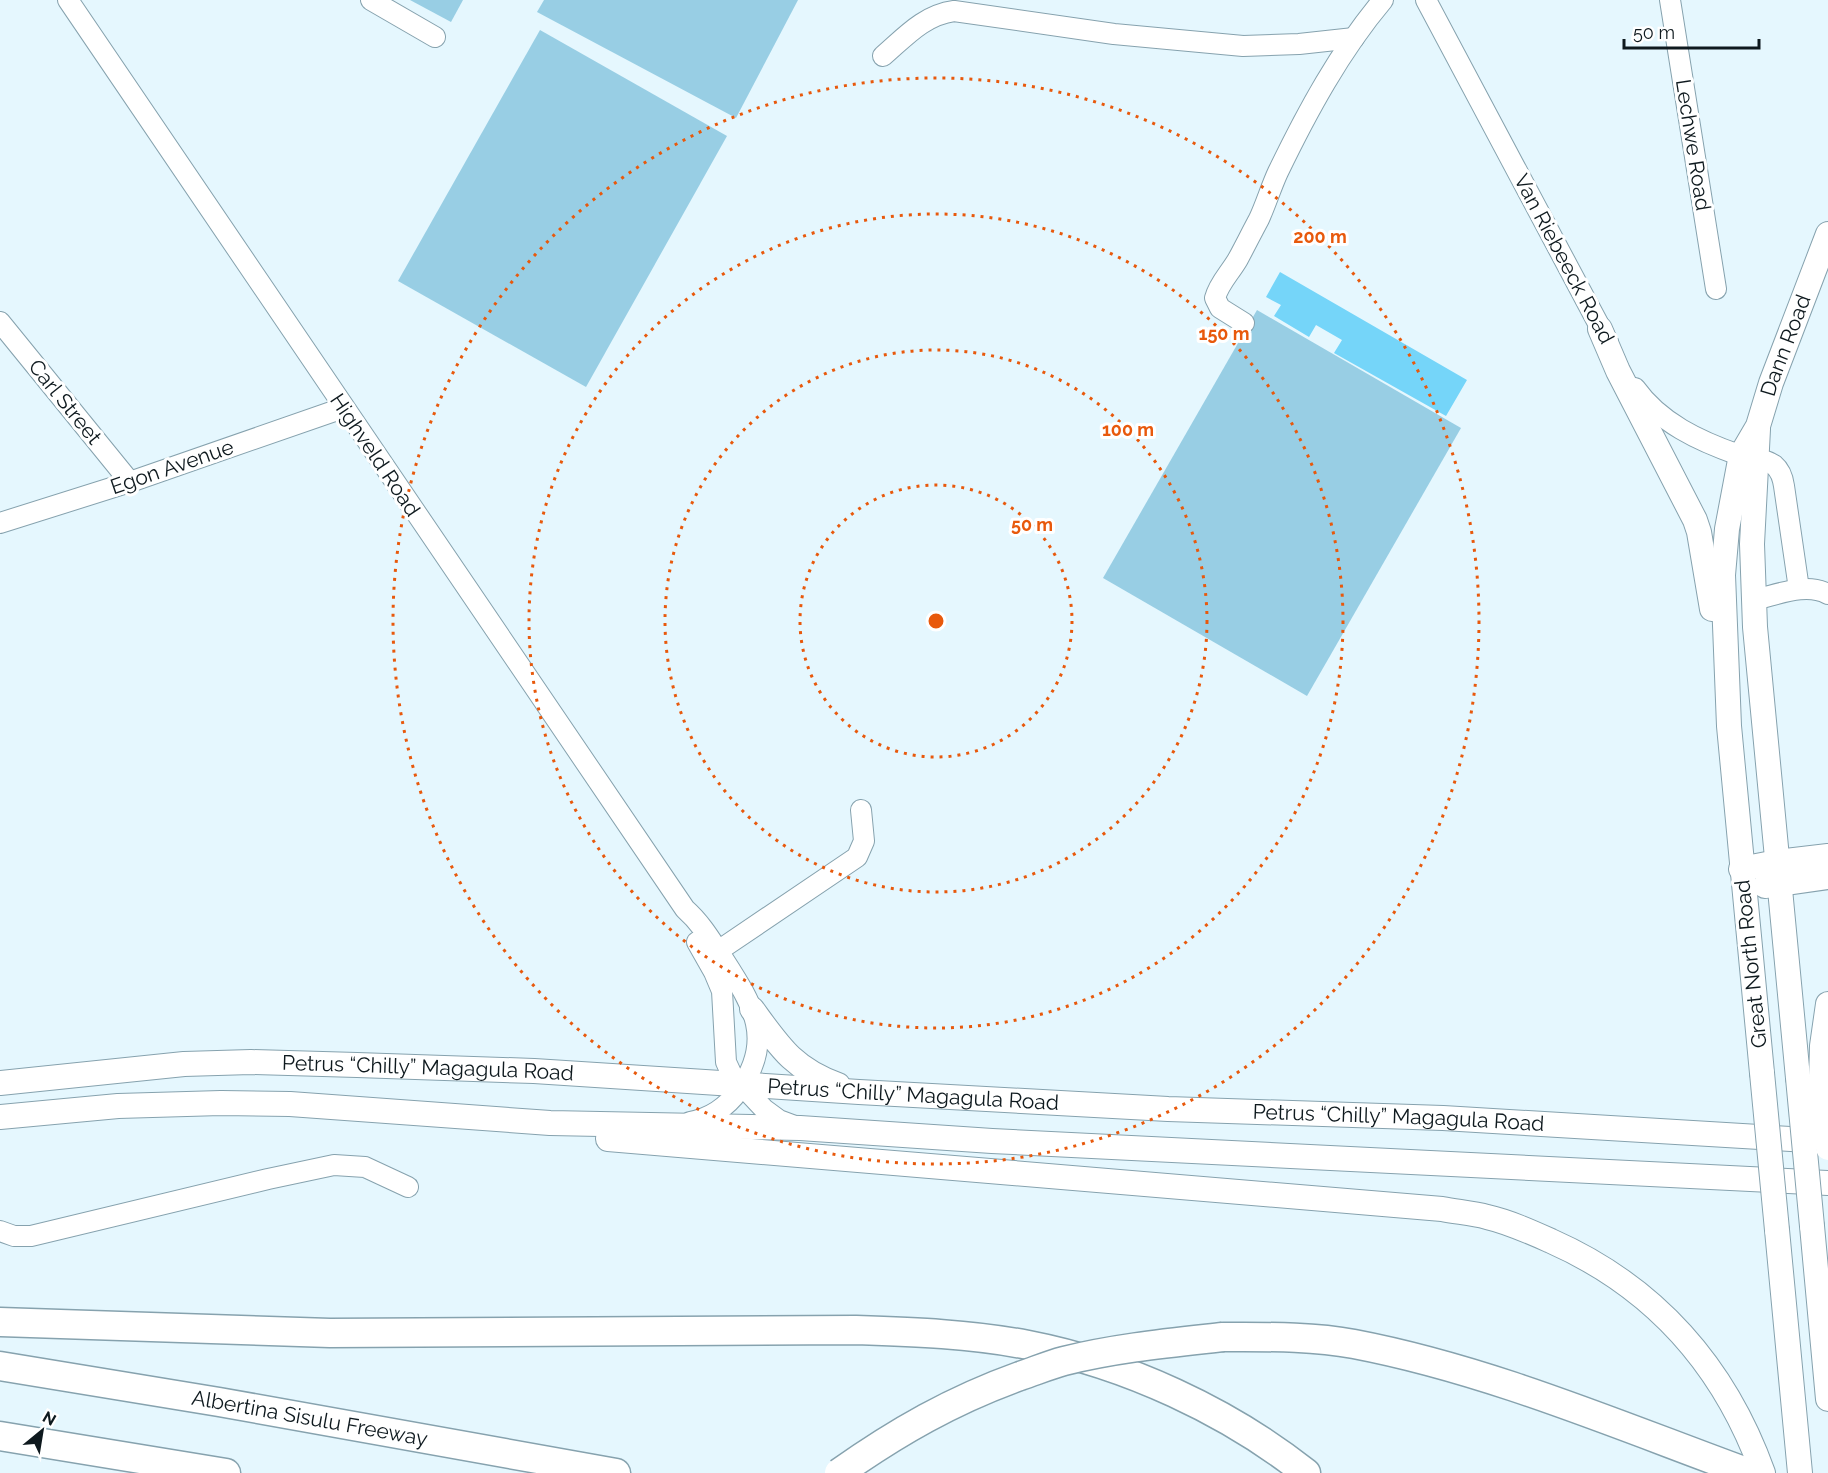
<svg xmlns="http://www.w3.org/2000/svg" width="1828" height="1473" font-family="Raleway,sans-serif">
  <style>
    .green { fill: #98cee4 }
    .building { fill: #75d5f9 }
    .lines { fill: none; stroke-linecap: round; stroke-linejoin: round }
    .minor-casing { stroke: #86a2ae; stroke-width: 22 }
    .major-casing { stroke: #86a2ae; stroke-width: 26 }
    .highway-casing { stroke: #86a2ae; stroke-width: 31 }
    .minor { stroke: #fff; stroke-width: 20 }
    .major { stroke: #fff; stroke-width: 24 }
    .highway { stroke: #fff; stroke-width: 28 }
    .major-bridge-casing { stroke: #86a2ae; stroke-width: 26; stroke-linecap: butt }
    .highway-bridge-casing { stroke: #86a2ae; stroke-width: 31; stroke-linecap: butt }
    .major-bridge { stroke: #fff; stroke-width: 24 }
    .highway-bridge { stroke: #fff; stroke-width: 28 }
    .ring { fill: none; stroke: #e8590c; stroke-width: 3; stroke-dasharray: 3 6 }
    .labels { text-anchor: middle; stroke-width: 6; stroke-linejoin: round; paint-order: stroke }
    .street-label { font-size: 21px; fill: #0e191e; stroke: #fff }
    .centre { fill: #e8590c; stroke: #fff; stroke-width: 3 }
    .ring-label { font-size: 18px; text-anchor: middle; font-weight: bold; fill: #e8590c; stroke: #fff; stroke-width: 6; stroke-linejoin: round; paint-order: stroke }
  </style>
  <rect width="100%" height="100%" fill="#e5f7fe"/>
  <g class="green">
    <polygon points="410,0 463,0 451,22"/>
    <polygon points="544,0 798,0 736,118 537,12"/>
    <polygon points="540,30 727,136 586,387 398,281"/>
    <polygon points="1257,310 1461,428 1307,696 1103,578"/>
  </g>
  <polygon class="building" points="1280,272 1467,380 1446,416 1334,353 1342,340 1316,325 1309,337 1274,316 1281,305 1266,297"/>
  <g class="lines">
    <g class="minor-casing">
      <g id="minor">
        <path d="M68,0L685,909C702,924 712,942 724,960C753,1005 775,1040 739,1090C726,1108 711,1118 690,1122"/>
        <polyline points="371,0 435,37"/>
        <polyline points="1426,0 1608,342"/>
        <polyline points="1670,0 1716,289"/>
        <path d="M883,56C905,37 924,15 954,11L1114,34L1243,46L1299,44L1354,38"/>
        <polyline points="0,322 130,482"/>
        <path d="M1244,323L1220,308L1215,298C1219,283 1230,273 1238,259C1245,246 1252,232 1259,219C1266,204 1271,187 1278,172C1307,112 1340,51 1383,0"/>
        <path d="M1635,388C1660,423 1699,441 1739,455C1750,458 1764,458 1774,465C1780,470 1783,479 1784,486L1799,589"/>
        <polyline points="0,523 130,482 343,408"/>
        <path d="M1753,600C1777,595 1806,582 1828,594"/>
        <polyline points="697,942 714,972 722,991 726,1062 732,1075 764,1109 779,1120 795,1126"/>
        <polyline points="718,951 857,857 864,841 861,810"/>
        <polyline points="0,1231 14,1236 31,1236 268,1179 334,1165 365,1167 408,1187"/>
      </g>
    </g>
    <g class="major-casing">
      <g id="major">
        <polyline points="1600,329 1618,371 1695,520 1699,532 1712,609"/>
        <polyline points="1758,429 1752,544 1755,627 1798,1078"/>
        <polyline points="1741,869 1777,862 1828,856"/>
        <polyline points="1765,886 1828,877"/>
        <path d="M752,1009C779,1046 793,1069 838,1085"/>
        <path id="s1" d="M1762,1073L1729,726L1723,575L1727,529L1741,455L1758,426L1771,383L1828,234"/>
        <polyline points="1821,1081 1822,1046 1828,1004"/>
        <path id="s2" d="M0,1083L184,1064L251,1062L357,1065L534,1071L859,1092L1168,1109L1443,1118L1824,1141"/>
        <polyline points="0,1117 118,1106 221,1103 290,1104 550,1123 800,1128 992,1141 1828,1183"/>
        <path d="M608,1139L1442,1209C1457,1212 1473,1213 1487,1217C1509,1222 1531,1232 1551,1241C1655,1287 1725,1367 1763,1473"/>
        <polyline points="1812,1226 1828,1399"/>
        <polyline points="1777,1230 1800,1473"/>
      </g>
    </g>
    <g class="highway-casing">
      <g id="highway">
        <path d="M0,1322L330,1333L856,1330C914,1332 971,1334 1028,1345C1126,1364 1228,1411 1306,1473"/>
        <path d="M1223,1337C1266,1337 1311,1336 1354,1344C1490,1370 1620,1426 1749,1473"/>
        <path id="s3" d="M0,1366L219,1402L616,1473"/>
        <polyline points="0,1436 226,1473"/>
      </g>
    </g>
    <use href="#minor" class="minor"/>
    <use href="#major" class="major"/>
    <use href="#highway" class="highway"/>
    <g class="major-bridge-casing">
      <g id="major-bridge">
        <polyline points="1762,1073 1777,1230"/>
        <polyline points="1798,1078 1812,1226"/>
        <polyline points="1821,1081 1828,1148"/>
      </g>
    </g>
    <g class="highway-bridge-casing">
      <path id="highway-bridge" d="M839,1473C897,1432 953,1400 1020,1376C1035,1371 1049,1365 1064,1361C1116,1348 1169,1343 1223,1337"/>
    </g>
    <use href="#major-bridge" class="major-bridge"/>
    <use href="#highway-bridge" class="highway-bridge"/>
  </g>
  <g class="ring">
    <circle cx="936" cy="621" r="136"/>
    <circle cx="936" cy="621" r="271"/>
    <circle cx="936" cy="621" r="407"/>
    <circle cx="936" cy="621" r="543"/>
  </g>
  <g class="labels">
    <g class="street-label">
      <text transform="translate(1693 145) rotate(81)" y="7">Lechwe Road</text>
      <text transform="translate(1564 259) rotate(62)" y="7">Van Riebeeck Road</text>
      <text dy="7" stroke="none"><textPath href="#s1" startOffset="740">Dann Road</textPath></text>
      <text transform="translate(65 402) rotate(51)" y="7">Carl Street</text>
      <text transform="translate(375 455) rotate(56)" y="7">Highveld Road</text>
      <text transform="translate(172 467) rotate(-19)" y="7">Egon Avenue</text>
      <text transform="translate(1751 964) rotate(-96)" y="7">Great North Road</text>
      <text dy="7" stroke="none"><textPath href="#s2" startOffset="429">Petrus “Chilly” Magagula Road</textPath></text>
      <text dy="7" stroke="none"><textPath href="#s2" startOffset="915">Petrus “Chilly” Magagula Road</textPath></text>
      <text dy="7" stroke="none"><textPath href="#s2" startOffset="1401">Petrus “Chilly” Magagula Road</textPath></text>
      <text dy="7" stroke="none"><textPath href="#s3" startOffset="314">Albertina Sisulu Freeway</textPath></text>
    </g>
  </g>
  <circle cx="936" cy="621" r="9" class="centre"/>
  <g class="ring-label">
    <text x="1320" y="243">200 m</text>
    <text x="1224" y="340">150 m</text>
    <text x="1128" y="436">100 m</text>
    <text x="1032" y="531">50 m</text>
  </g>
  <g transform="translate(42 1431) rotate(30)" stroke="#ffffff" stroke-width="4.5" paint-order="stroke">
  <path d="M0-4.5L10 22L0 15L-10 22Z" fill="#0e191e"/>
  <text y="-9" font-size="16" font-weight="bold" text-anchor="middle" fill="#0e191e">N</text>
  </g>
  <path d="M1624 39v9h135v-9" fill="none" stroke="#0e191e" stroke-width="3"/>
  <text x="1633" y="39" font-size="18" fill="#0e191e" stroke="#ffffff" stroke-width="4.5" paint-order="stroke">50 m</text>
</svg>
